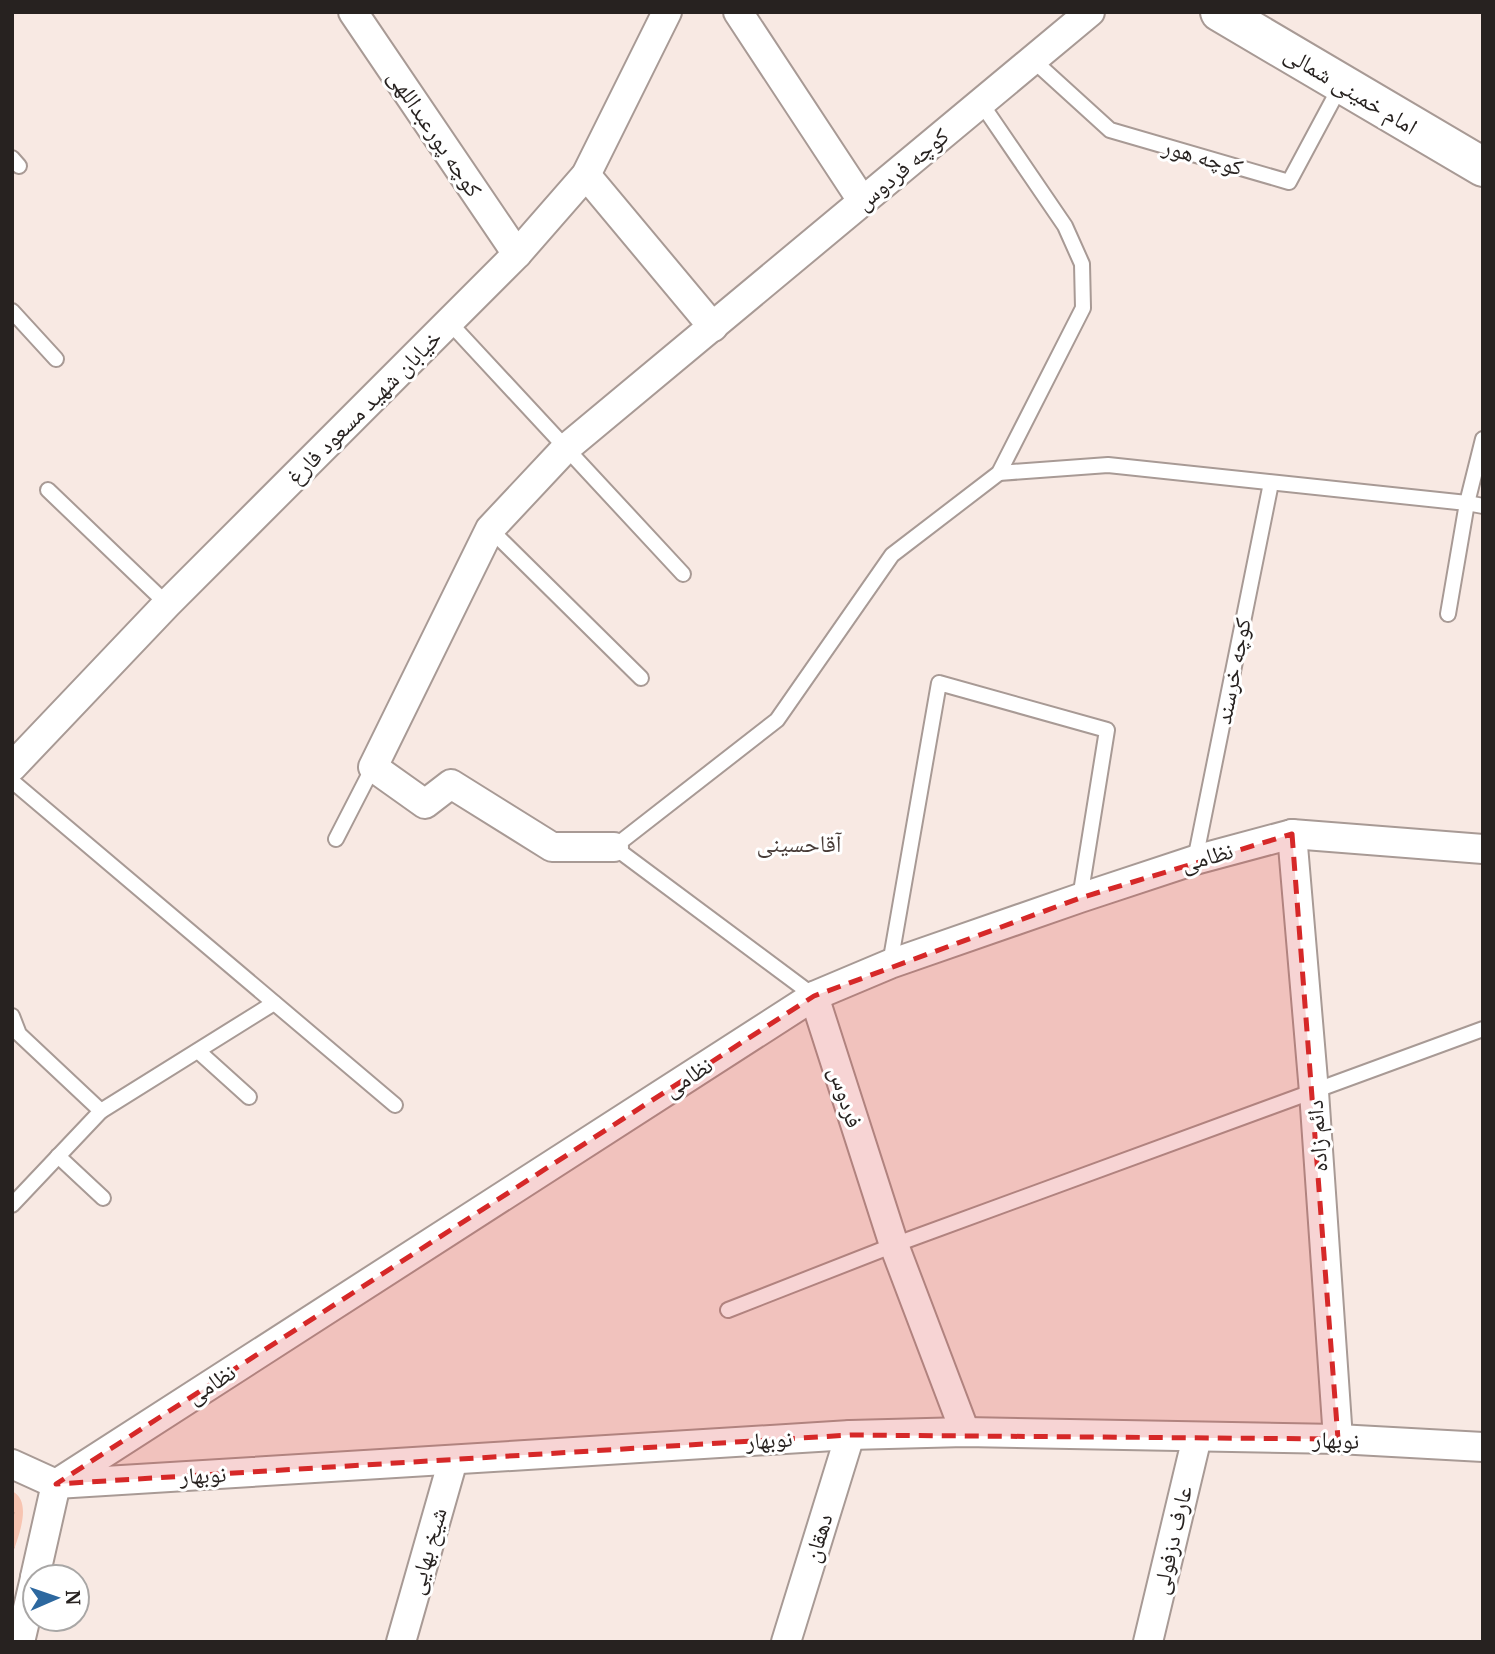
<svg xmlns="http://www.w3.org/2000/svg" width="1495" height="1654" font-family="Merriweather,'Noto Naskh Arabic',serif">
  <style>
    .grass { fill: url(#grass-tufts) }
    .lines { fill: none; stroke-linecap: round; stroke-linejoin: round }
    .lane-casing { stroke: #a89a95; stroke-width: 18 }
    .street-casing { stroke: #a89a95; stroke-width: 32 }
    .secondary-casing { stroke: #a89a95; stroke-width: 42 }
    .lane { stroke: #fff; stroke-width: 14 }
    .street { stroke: #fff; stroke-width: 28 }
    .secondary { stroke: #fff; stroke-width: 38 }
    .marked { fill: #d62828; fill-opacity: 0.2; stroke: #d62828; stroke-width: 5; stroke-dasharray: 14 9; stroke-linejoin: round }
    .labels { text-anchor: middle; stroke-width: 6; stroke-linejoin: round; paint-order: stroke }
    .street-label { font-size: 23px; fill: #272220; stroke: #fff }
    .neighbourhood-label { font-size: 24px; fill: #473b37; stroke: #fff }
  </style>
  <defs>
    <pattern id="grass-tufts" width="24" height="20" patternUnits="userSpaceOnUse" patternTransform="scale(1.75)"><rect width="24" height="20" fill="#f7c4b1"/><path d="M3 7l-1-3M5 7V3M7 7l1-3M15 17l-1-3M17 17v-4M19 17l1-3" fill="none" stroke="#d4a898"/></pattern>
  </defs>
  <rect width="100%" height="100%" fill="#f8e9e3"/>
  <path class="grass" d="M12,1491C34,1502 17,1539 12,1556Z"/>
  <g class="lines">
    <g class="lane-casing">
      <g id="lane">
        <polyline points="1033,60 1110,130 1289,182 1341,85"/>
        <polyline points="12,158 19,166"/>
        <polyline points="12,311 56,359"/>
        <polyline points="449,322 683,574"/>
        <polyline points="999,473 1108,465 1467,503 1483,506"/>
        <polyline points="48,490 167,604"/>
        <polyline points="490,529 641,678"/>
        <polyline points="1448,614 1467,503 1483,439"/>
        <polyline points="12,781 395,1105"/>
        <polyline points="336,839 373,767"/>
        <polyline points="1195,860 1271,483"/>
        <polyline points="890,964 939,683 1107,730 1080,898"/>
        <polyline points="814,996 614,847 777,720 892,555 999,473 1083,308 1082,264 1065,226 981,103"/>
        <polyline points="12,1016 19,1034 101,1111 12,1205"/>
        <polyline points="198,1051 249,1097"/>
        <polyline points="101,1111 274,1003"/>
        <polyline points="58,1156 103,1198"/>
        <polyline points="728,1310 894,1245 1483,1029"/>
      </g>
    </g>
    <g class="street-casing">
      <g id="street">
        <polyline points="353,12 517,254"/>
        <polyline points="738,12 863,202"/>
        <polyline points="586,175 713,327"/>
        <polyline points="12,767 167,604 517,254 586,175 667,12"/>
        <polyline points="1292,834 1314,1092 1338,1439"/>
        <polyline points="614,847 552,847 451,784 425,804 373,767 490,529 565,449 1090,12"/>
        <polyline points="814,996 894,1245 965,1432"/>
        <polyline points="12,1464 56,1484 850,1435 965,1432 1338,1439 1483,1447"/>
        <polyline points="35,1577 56,1484 814,996 890,964 1080,898 1195,860 1292,834 1483,849"/>
        <polyline points="20,1642 35,1578"/>
        <polyline points="401,1642 453,1460"/>
        <polyline points="786,1642 850,1435"/>
        <polyline points="1148,1642 1197,1437"/>
      </g>
    </g>
    <g class="secondary-casing">
      <polyline id="secondary" points="1220,12 1483,167"/>
    </g>
    <use href="#lane" class="lane"/>
    <use href="#street" class="street"/>
    <use href="#secondary" class="secondary"/>
  </g>
  <path class="marked" d="M1292,834L1338,1439L850,1435L56,1484L814,996L1080,898Z"/>
  <g class="labels">
    <g class="street-label">
      <text transform="translate(1351 90) rotate(31)" y="8">امام خمینی شمالی</text>
      <text transform="translate(435 133) rotate(56)" y="8">کوچه پورعبداللهی</text>
      <text transform="translate(1203 157) rotate(16)" y="8">کوچه هور</text>
      <text transform="translate(902 169) rotate(-40)" y="8">کوچه فردوس</text>
      <text transform="translate(364 407) rotate(-45)" y="8">خیابان شهید مسعود فارغ</text>
      <text transform="translate(1233 671) rotate(-79)" y="8">کوچه خرسند</text>
      <text transform="translate(1207 857) rotate(-16)" y="8">نظامی</text>
      <text transform="translate(688 1077) rotate(-33)" y="8">نظامی</text>
      <text transform="translate(846 1097) rotate(72)" y="8">فردوس</text>
      <text transform="translate(1317 1136) rotate(-94)" y="8">دائم زاده</text>
      <text transform="translate(211 1384) rotate(-33)" y="8">نظامی</text>
      <text transform="translate(769 1440) rotate(-4)" y="8">نوبهار</text>
      <text transform="translate(1336 1440) rotate(2)" y="8">نوبهار</text>
      <text transform="translate(203 1475) rotate(-3)" y="8">نوبهار</text>
      <text transform="translate(818 1538) rotate(-73)" y="8">دهقان</text>
      <text transform="translate(1172 1540) rotate(-77)" y="8">عارف دزفولی</text>
      <text transform="translate(427 1551) rotate(-74)" y="8">شیخ بهایی</text>
    </g>
    <g class="neighbourhood-label">
      <text x="799" y="852">آقاحسینی</text>
    </g>
  </g>
  <rect width="1495" height="1654" fill="none" stroke="#272220" stroke-width="28"/>
  <g transform="translate(56 1598) rotate(88)"><circle r="33" fill="#ffffff" stroke="#a9a7a6" stroke-width="2"/>
  <path d="M0-5L12 26L0 18L-12 26Z" fill="#2d689f"/>
  <text y="-10" font-size="19" font-weight="bold" text-anchor="middle" fill="#272220">N</text>
  </g>
</svg>
